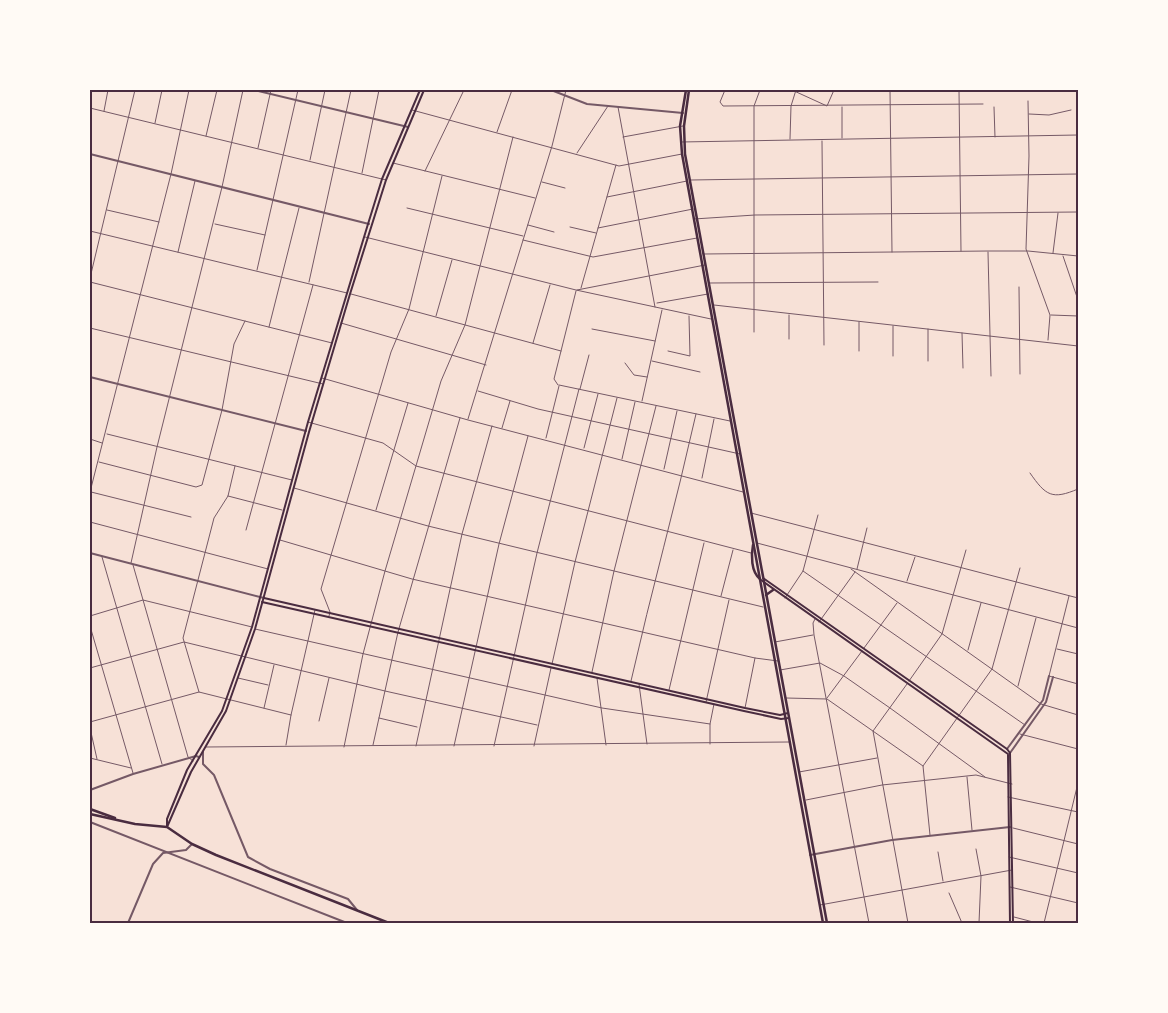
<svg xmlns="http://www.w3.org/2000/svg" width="1168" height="1013" font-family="'Fira Sans Condensed',sans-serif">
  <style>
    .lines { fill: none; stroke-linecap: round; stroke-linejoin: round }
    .minor { stroke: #755966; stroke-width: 1 }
    .tertiary { stroke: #755966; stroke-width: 2 }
    .secondary { stroke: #4a2c40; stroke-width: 2 }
    .primary { stroke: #4a2c40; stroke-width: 2.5 }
    .trunk { stroke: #4a2c40; stroke-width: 2.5 }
    .neatline { fill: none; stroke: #4a2c40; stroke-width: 2 }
  </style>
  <rect width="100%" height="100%" fill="#f7e1d7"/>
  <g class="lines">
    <g class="minor">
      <polyline points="725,90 720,102 723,106 983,104"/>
      <polyline points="792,90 827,106 834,90"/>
      <polyline points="890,90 892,252"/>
      <polyline points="959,90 961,251"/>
      <polyline points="1028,101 1029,156 1026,249 1050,315 1048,340"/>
      <polyline points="618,107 655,307"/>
      <polyline points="842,107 842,138"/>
      <polyline points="994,107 995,137"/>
      <polyline points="90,108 386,180"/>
      <polyline points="412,110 619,166 682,154"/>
      <polyline points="104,111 108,90"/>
      <polyline points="1029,114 1049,115 1071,110"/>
      <polyline points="155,123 162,90"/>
      <polyline points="497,132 512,90"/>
      <polyline points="206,136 217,90"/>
      <polyline points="623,137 683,126"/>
      <polyline points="790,139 791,106 796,90"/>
      <polyline points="822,141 824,345"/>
      <polyline points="681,142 1078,135"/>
      <polyline points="258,148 271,90"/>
      <polyline points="577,153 608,106"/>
      <polyline points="310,160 325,90"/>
      <polyline points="393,163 535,198"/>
      <polyline points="425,171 464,90"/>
      <polyline points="362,173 379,90"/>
      <polyline points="691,180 1078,174"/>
      <polyline points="542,182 565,188"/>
      <polyline points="607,197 687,181"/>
      <polyline points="407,208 523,236"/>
      <polyline points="107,210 159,222"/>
      <polyline points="694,219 755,215 1078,212"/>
      <polyline points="215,224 265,235"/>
      <polyline points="528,225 554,232"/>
      <polyline points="570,227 596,233"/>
      <polyline points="598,228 693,209"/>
      <polyline points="90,231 347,293"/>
      <polyline points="365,237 576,290 711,319"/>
      <polyline points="523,240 593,257 697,238"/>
      <polyline points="178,252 195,181"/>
      <polyline points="988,252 991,376"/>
      <polyline points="1053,253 1058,213"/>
      <polyline points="704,254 988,251 1028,251 1078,256"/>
      <polyline points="1063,256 1078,300"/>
      <polyline points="257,270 298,90"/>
      <polyline points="90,278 135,90"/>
      <polyline points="90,282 332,343"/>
      <polyline points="309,282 351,90"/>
      <polyline points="709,283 878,282"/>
      <polyline points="1019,287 1020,374"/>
      <polyline points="581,288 616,165"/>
      <polyline points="577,290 705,265"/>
      <polyline points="351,294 561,351"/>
      <polyline points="657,303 708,294"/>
      <polyline points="714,305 1078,346"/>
      <polyline points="789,315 789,339"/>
      <polyline points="1051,315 1078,316"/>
      <polyline points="436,316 452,260"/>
      <polyline points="341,323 486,365"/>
      <polyline points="269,327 299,208"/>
      <polyline points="90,328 323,384"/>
      <polyline points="592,329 655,341"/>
      <polyline points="928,329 928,361"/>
      <polyline points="754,332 754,106 760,90"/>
      <polyline points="962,333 963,368"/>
      <polyline points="533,343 550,285"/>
      <polyline points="668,351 690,356 689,316"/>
      <polyline points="859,351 859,322"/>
      <polyline points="893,356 893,326"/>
      <polyline points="652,361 700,372"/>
      <polyline points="625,363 634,375 647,377"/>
      <polyline points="322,378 468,420 743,492"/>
      <polyline points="558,385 554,379 576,291"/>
      <polyline points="559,385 730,421"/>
      <polyline points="1078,388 1078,347"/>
      <polyline points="580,389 589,355"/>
      <polyline points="478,391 538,409 740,454"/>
      <polyline points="642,401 662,310"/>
      <polyline points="468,419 552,146 566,90"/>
      <polyline points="308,422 383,443 416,466 751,553"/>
      <polyline points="502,428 510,401"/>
      <polyline points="107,434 292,480"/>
      <polyline points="546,438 559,386"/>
      <polyline points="90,439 102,443"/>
      <polyline points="584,448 598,394"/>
      <polyline points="622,459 635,402"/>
      <polyline points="99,462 196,487 202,485 222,410 234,344 245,321"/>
      <polyline points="664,469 677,411"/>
      <path d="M1030,473C1046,496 1052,500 1078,489"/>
      <polyline points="702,478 714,419"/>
      <polyline points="294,488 428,526 763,607"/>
      <polyline points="90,492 171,174 189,90"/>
      <polyline points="91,492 191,517"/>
      <polyline points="228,496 282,510"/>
      <polyline points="376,510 408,403"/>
      <polyline points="751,513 1078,598"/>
      <polyline points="90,522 268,569"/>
      <polyline points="246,530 313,285"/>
      <polyline points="280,540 412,579 755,658 778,661"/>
      <polyline points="757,543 1078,628"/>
      <polyline points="102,557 162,764"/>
      <polyline points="131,563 157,447 222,187 243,90"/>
      <polyline points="133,565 188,757 193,761"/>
      <polyline points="851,569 1041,704 1078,715"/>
      <polyline points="857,569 867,528"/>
      <polyline points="803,571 1025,725"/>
      <polyline points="907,581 915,557"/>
      <polyline points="721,596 733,550"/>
      <polyline points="1069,596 1049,676 1078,684"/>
      <polyline points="785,598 803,571 818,515"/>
      <polyline points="90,616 143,600 252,627"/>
      <polyline points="329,616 330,612 321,589 391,352 409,309 442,176"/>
      <polyline points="815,619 813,623 814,635 869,923"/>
      <polyline points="819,622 855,572"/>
      <polyline points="90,626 133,773"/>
      <polyline points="255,629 602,708 710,724"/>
      <polyline points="775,642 813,635"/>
      <polyline points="864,648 897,603"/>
      <polyline points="1057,649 1078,654"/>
      <polyline points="968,650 981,603"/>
      <polyline points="552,664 575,562 617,398"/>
      <polyline points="90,668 184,642 385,691 537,725"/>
      <polyline points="780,670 820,663 844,676 890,708 985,777"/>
      <polyline points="592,672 614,571 656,406"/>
      <polyline points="238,678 268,685"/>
      <polyline points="597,678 606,745"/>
      <path d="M631,681C651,592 676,504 696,414"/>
      <polyline points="909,681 942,634 966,550"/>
      <polyline points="639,684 647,744"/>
      <polyline points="907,684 873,731 908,923"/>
      <polyline points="1018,686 1036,618"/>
      <polyline points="669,690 704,543"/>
      <polyline points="199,692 183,638 214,518 228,496 235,466"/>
      <polyline points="786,698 827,699 923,766"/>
      <polyline points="827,698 862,651"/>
      <polyline points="706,702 729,600"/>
      <polyline points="264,708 274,665"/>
      <polyline points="745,708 755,658"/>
      <polyline points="379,718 417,727"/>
      <polyline points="319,721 329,678"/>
      <polyline points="90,722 199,692 291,715"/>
      <polyline points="90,728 97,759"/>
      <polyline points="1020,734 1078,749"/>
      <polyline points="710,744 710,724 714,704"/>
      <polyline points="286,745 291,715 315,610"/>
      <polyline points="373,745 398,632 460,418"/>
      <polyline points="416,746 462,534 492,426"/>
      <polyline points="454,746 499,544 528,436"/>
      <polyline points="494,746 537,553 579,389"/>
      <polyline points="534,746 551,668"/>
      <polyline points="206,747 790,742"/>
      <polyline points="344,747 363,654 385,571 441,381 465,325 513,137"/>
      <polyline points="90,758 131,768"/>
      <polyline points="799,772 877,758"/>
      <polyline points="967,777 972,830"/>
      <polyline points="1008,797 1078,812"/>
      <polyline points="806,800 882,785 976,775 1012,784"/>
      <polyline points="1013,828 1078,844"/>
      <polyline points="930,835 923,766 992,669 1020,568"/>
      <polyline points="976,849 981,876 979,923"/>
      <polyline points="938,852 943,881"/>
      <polyline points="1009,857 1078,873"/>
      <polyline points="1010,887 1078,903"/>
      <polyline points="949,893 962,923"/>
      <polyline points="820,905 1012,870"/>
      <polyline points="1014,917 1037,923"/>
      <polyline points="1044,923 1078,783"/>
    </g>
    <g class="tertiary">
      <polyline points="254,90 408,127"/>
      <polyline points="551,90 587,104 683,113"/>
      <polyline points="90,154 369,224"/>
      <polyline points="90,377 306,431"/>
      <polyline points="90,553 264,598"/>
      <polyline points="1007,749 1043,700 1049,676"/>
      <polyline points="203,752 203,764 214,775 248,857 270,869 348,899 357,910"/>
      <polyline points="1010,753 1046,702 1053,677"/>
      <polyline points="90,790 133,774 196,756 199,757"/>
      <polyline points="90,822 347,923"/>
      <polyline points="810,855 892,840 1010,827"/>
      <polyline points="128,923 153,864 163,853 186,850 192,844"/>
    </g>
    <g class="secondary">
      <polyline points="763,578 1007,749 1010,753"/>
      <polyline points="761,580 1008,754"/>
      <polyline points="264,598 745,708 780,715 788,713"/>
      <polyline points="262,602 744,711 781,719 789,718"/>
      <polyline points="1010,753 1013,923"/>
      <polyline points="1008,755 1010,923"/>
      <polyline points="167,827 191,772 226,711 255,629 309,432 350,294 386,180 424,90"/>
      <polyline points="167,827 167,819 187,770 222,711 252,627 308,422 368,224 382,179 420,90"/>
    </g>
    <g class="primary">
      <polyline points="686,90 680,126 682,154 823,923"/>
      <polyline points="689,90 684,126 685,154 827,923"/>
      <path d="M753,545C751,555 751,572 760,579"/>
      <polyline points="766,595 773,590"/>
    </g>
    <g class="trunk">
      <polyline points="90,809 115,818"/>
      <polyline points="90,814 135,824 167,827 192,844 216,855 389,923"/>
    </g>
  </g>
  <rect width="1168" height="1013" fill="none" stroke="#fffaf5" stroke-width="182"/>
  <rect x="91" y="91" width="986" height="831" class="neatline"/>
</svg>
